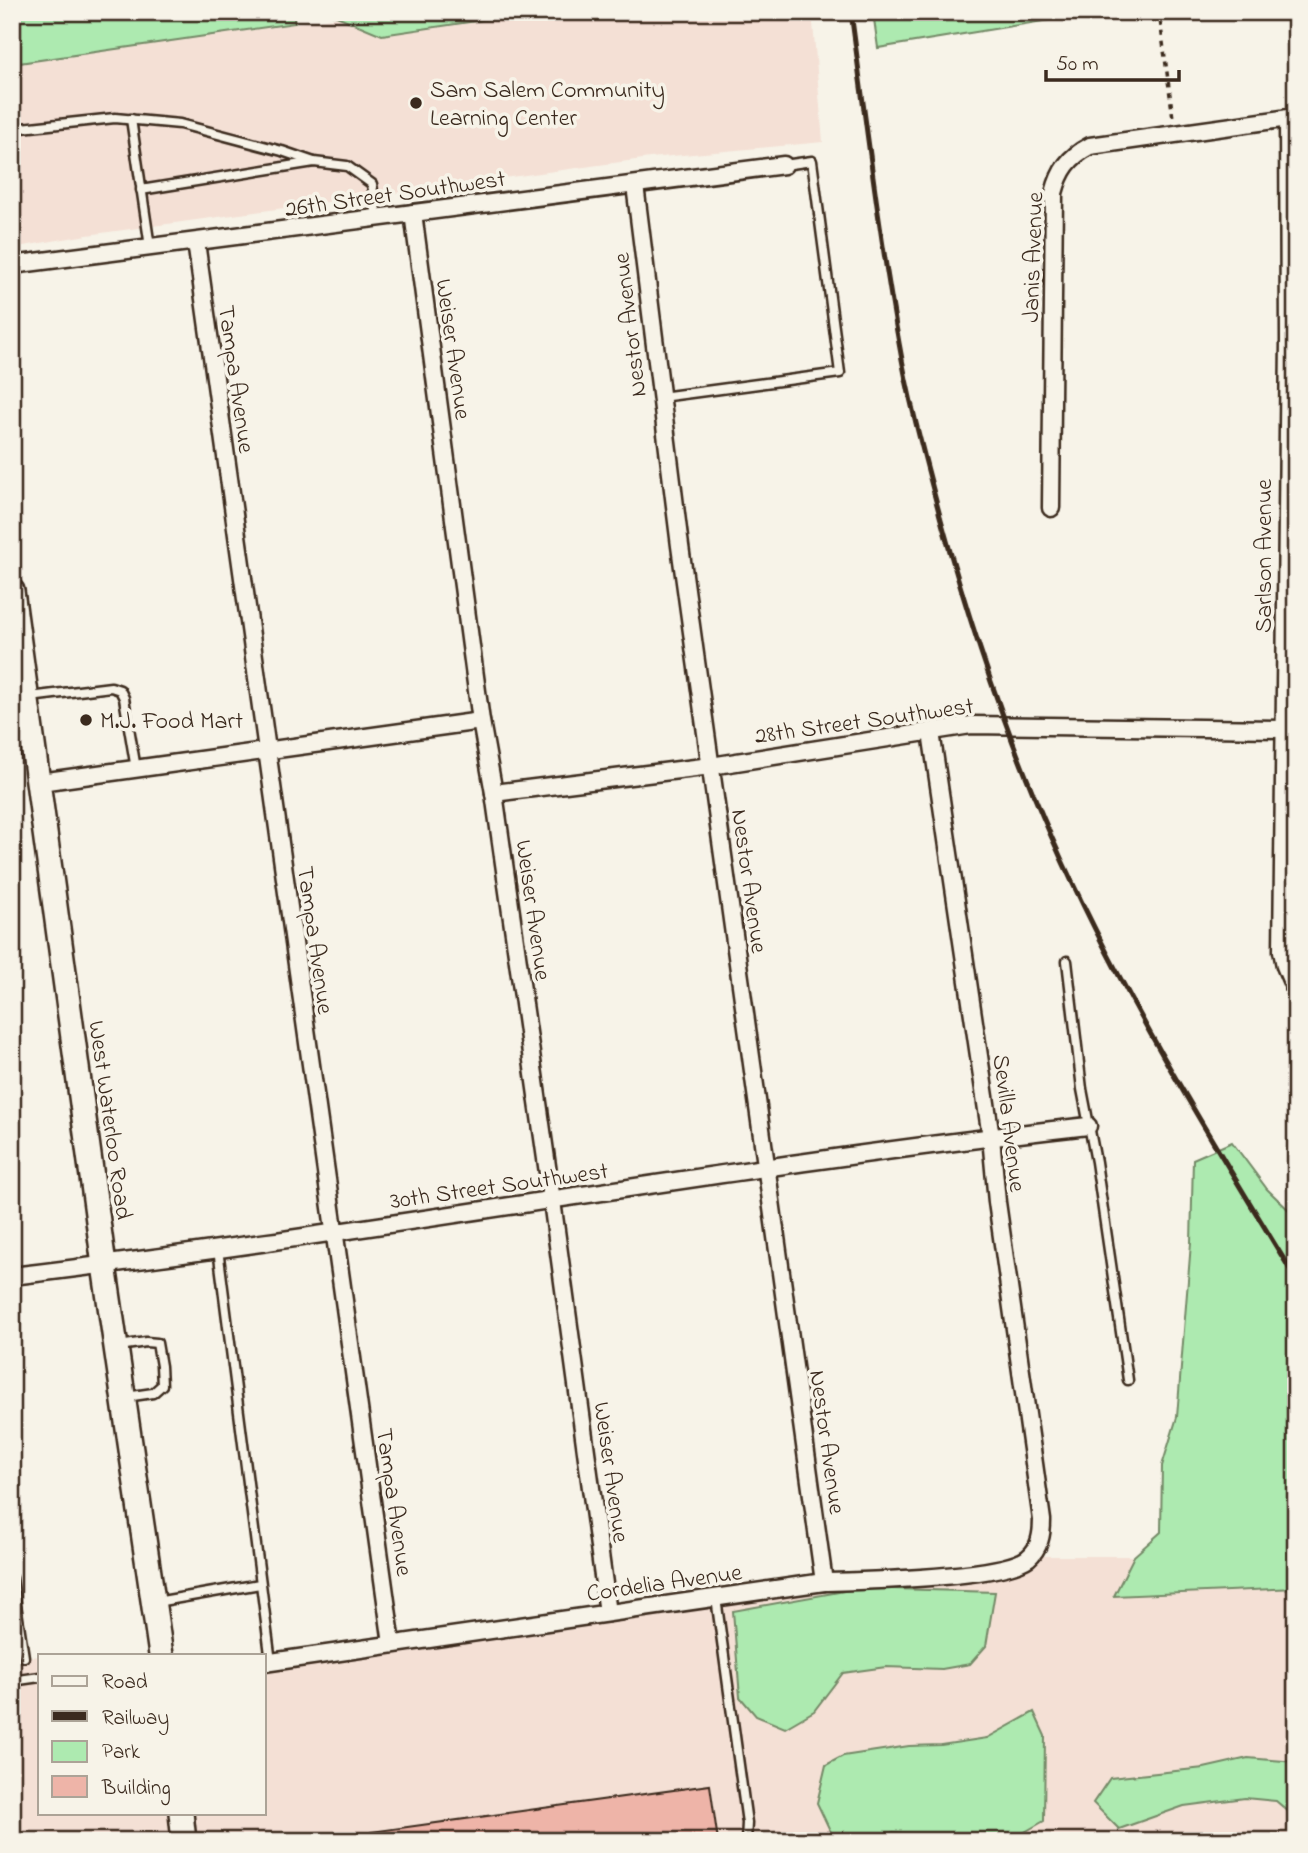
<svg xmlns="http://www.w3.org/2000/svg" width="1308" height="1853" font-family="'Indie Flower',sans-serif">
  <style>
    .built { fill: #f4e0d5 }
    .green { fill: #adeab0; stroke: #748a67; stroke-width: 2 }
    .building { fill: #eeb4a8; stroke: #3b2a1e; stroke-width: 2 }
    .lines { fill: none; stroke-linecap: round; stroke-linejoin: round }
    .service-casing { stroke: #3b2a1e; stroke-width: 13 }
    .minor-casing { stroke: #3b2a1e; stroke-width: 21 }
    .secondary-casing { stroke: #3b2a1e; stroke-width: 28 }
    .path { stroke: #3b2a1e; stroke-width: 3.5; stroke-dasharray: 5 5; stroke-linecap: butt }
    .service { stroke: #f7f3e8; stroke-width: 8 }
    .minor { stroke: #f7f3e8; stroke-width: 16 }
    .secondary { stroke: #f7f3e8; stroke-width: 23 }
    .rail { stroke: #3b2a1e; stroke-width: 5 }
    .poi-dot { fill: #3b2a1e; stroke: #f7f3e8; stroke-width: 2.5 }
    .labels { text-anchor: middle; stroke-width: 7; stroke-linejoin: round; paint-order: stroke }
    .poi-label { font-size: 24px; fill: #3b2a1e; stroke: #f7f3e8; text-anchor: start }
    .street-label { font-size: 24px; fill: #3b2a1e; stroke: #f7f3e8 }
  </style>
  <rect width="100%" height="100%" fill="#f7f3e8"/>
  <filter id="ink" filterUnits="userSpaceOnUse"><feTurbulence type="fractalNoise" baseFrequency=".0143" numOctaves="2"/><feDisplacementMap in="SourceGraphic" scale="14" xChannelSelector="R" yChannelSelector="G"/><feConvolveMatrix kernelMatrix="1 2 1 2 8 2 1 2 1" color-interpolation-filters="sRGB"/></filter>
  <g filter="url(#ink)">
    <g class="built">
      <polygon points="375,12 812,12 823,142 650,158 87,235 12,248 12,64"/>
      <polygon points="1030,1556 1134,1556 1115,1596 1289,1586 1296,1588 1296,1841 12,1841 12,1659 40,1656 40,1813 264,1813 264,1663 922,1577"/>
    </g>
    <g class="green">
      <polygon points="12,12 293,12 295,23 12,64"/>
      <polygon points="327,12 537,12 382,35"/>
      <polygon points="873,12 1098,12 878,48"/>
      <polygon points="1232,1142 1267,1189 1296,1217 1296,1588 1114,1596 1134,1556 1161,1532 1162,1466 1177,1417 1191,1243 1193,1159"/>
      <polygon points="861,1588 995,1592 986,1646 970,1664 942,1669 886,1667 843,1673 814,1711 785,1728 756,1716 740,1697 733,1611"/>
      <polygon points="1034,1712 1045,1736 1044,1821 1014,1838 965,1839 893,1832 878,1841 835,1841 817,1803 826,1765 843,1756 909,1746 941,1745 987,1738"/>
      <polygon points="1248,1758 1296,1762 1296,1818 1276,1801 1245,1798 1184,1806 1119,1829 1093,1803 1110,1778 1204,1768"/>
    </g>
    <polygon class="building" points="710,1785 718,1841 372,1841 371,1832"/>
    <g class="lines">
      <g class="service-casing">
        <g id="service">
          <polyline points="131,119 150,247"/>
          <polyline points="12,129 115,118 180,124 282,151 314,162"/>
          <polyline points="141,190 314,162 347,166 372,184 377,217"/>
          <polyline points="661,397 840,373 812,161 784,165"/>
          <polyline points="30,697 111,687 120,690 124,698 136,769"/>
          <polyline points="1067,961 1082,1089 1096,1162 1128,1380"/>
          <polyline points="218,1249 271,1662"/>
          <polyline points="119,1346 146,1342 157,1343 161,1366 162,1385 153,1393 126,1397"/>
          <polyline points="12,1578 24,1657"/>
          <polyline points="716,1598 747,1823 746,1841"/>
          <polyline points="156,1602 260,1584"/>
          <polyline points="12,1681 40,1677"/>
        </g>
      </g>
      <g class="minor-casing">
        <g id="minor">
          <polyline points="1288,118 1289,340 1282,951 1285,966 1296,992"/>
          <polyline points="635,185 680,546 824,1582"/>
          <polyline points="413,213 481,721 494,793 552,1201 608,1613"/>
          <polyline points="196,242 392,1644"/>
          <polyline points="12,265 784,165"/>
          <path d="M1051,508L1054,193C1060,170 1069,157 1090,146L1296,117"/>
          <polyline points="40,782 481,721"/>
          <polyline points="494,793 711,766 971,725 1285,729"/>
          <path d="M12,1276C372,1233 728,1166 1088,1126"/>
          <path d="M264,1663L824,1582C863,1581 1002,1578 1028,1558C1040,1548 1042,1534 1042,1520L997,1202L991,1137L931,732"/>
        </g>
      </g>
      <g class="secondary-casing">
        <g id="secondary">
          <polyline points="12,591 104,1265 161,1655"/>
          <polyline points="181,1813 184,1841"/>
        </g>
      </g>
      <polyline class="path" points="1159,12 1173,118"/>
      <use href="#service" class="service"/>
      <use href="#minor" class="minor"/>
      <use href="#secondary" class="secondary"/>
      <path class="rail" d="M851,12C866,123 879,233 899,343C909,401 925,459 940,516C970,625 1006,734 1052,838C1120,992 1208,1135 1296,1279"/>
    </g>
  </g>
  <g class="poi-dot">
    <circle cx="416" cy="103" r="7"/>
    <circle cx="86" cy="720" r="7"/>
  </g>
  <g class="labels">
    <g class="poi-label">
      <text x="430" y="97">Sam Salem Community<tspan x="430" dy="28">Learning Center</tspan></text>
      <text x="100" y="728">M.J. Food Mart</text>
    </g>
    <g class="street-label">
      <text transform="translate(395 193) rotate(-8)" y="8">26th Street Southwest</text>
      <text transform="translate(1032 257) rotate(-88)" y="8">Janis Avenue</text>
      <text transform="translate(629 325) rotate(-97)" y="8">Nestor Avenue</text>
      <text transform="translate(454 349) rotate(82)" y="8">Weiser Avenue</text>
      <text transform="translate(237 379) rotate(82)" y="8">Tampa Avenue</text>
      <text transform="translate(1263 556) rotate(-90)" y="8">Sarlson Avenue</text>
      <text transform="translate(864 720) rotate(-8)" y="8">28th Street Southwest</text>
      <text transform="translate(750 881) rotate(82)" y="8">Nestor Avenue</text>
      <text transform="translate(534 910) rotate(82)" y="8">Weiser Avenue</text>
      <text transform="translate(316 940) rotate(82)" y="8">Tampa Avenue</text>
      <text transform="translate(111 1120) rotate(82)" y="8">West Waterloo Road</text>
      <text transform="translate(1010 1123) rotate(83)" y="8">Sevilla Avenue</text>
      <text transform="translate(499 1185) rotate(-8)" y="8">30th Street Southwest</text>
      <text transform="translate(828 1442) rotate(82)" y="8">Nestor Avenue</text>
      <text transform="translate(612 1472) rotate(82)" y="8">Weiser Avenue</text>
      <text transform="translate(395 1502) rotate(82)" y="8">Tampa Avenue</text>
      <text transform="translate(664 1582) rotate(-8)" y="8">Cordelia Avenue</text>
    </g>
  </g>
  <rect width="1308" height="1853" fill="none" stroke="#f7f3e8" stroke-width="42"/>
  <rect x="21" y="21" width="1266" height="1811" fill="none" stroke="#3b2a1e" stroke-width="2.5" filter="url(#ink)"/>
  <rect x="38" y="1654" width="228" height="161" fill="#f7f3e8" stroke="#aca397" stroke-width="2"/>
  <rect x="52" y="1676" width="35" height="10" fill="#f7f3e8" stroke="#aca397" stroke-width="2"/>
  <text x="102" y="1688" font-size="21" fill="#3b2a1e">Road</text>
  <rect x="52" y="1711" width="35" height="10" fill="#3b2a1e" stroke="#aca397" stroke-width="2"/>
  <text x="102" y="1724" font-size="21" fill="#3b2a1e">Railway</text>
  <rect x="52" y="1741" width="35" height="21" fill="#adeab0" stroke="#aca397" stroke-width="2"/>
  <text x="102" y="1758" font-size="21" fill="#3b2a1e">Park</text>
  <rect x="52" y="1776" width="35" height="21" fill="#eeb4a8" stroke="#aca397" stroke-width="2"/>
  <text x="102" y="1794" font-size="21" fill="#3b2a1e">Building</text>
  <path d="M1046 70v10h133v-10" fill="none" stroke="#3b2a1e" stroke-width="3.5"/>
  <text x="1056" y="70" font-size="21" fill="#3b2a1e" stroke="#f7f3e8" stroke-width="5" paint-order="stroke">50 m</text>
</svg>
